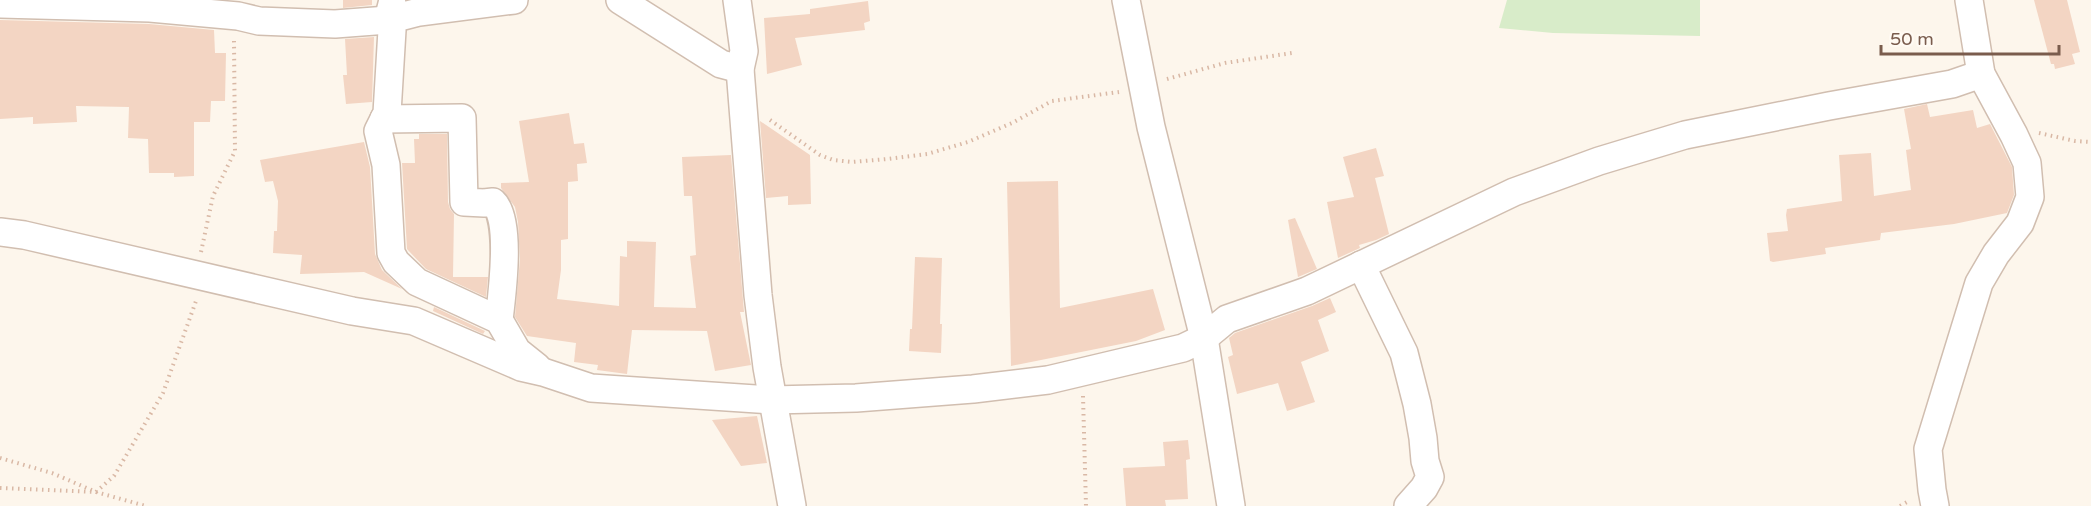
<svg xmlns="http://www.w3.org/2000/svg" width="2091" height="506" font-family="'Varela Round',sans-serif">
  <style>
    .green { fill: #d8ecc9 }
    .building { fill: #f3d5c3 }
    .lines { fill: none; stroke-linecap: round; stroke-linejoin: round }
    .minor-casing { stroke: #d1beb0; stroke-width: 30 }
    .path { stroke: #d9b8a5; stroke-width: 4; stroke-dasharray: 1.5 4.5; stroke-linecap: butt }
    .minor { stroke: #fff; stroke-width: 27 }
  </style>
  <rect width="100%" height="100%" fill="#fdf6ec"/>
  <polygon class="green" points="1507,0 1700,0 1700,36 1553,33 1499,28"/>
  <g class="building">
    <polygon points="343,0 372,0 372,5 343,8"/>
    <polygon points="2034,0 2067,0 2080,52 2072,54 2075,64 2055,69 2054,64 2051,64"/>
    <polygon points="868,1 870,21 864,23 865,30 795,38 802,65 767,74 764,18 810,14 810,9"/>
    <polygon points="0,20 149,24 214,30 215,53 226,53 225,101 211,101 210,122 194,122 194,176 174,177 174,173 149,173 148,139 128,138 129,107 76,106 77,122 33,124 33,117 0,119"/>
    <polygon points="374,37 372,102 346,104 343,75 347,75 345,39"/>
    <polygon points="1927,104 1930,117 1973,110 1977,128 1990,124 2012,167 2014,195 2007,213 1954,224 1881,233 1880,240 1825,248 1826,254 1773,262 1770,261 1767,233 1788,231 1786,215 1787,209 1842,201 1839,155 1871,153 1874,196 1911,190 1906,150 1911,149 1904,109"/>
    <polygon points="569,113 574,144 584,143 587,163 577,164 578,181 568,182 568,239 561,240 561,270 557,299 619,306 620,256 627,257 627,241 656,242 654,307 696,308 690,256 696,255 692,196 684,196 682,157 731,155 744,312 740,312 751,365 715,371 707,331 632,330 627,374 597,370 598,365 574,362 576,343 527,336 515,317 520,259 518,222 515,207 501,188 501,183 529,182 519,121"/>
    <polygon points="760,121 810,155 811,204 788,205 788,196 766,198"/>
    <polygon points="419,134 447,134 448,202 450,209 454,214 453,277 488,277 486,297 426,269 407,249 402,163 415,163 414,139 419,139"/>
    <polygon points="364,142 370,167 375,254 382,270 402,289 364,272 300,274 302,255 273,253 274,231 277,231 278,201 273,181 265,182 260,160"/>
    <polygon points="1376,148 1384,176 1375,178 1389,234 1376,240 1359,245 1360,248 1338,258 1327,202 1354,197 1343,157"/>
    <polygon points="1058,181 1060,308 1153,289 1165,330 1136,341 1011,366 1007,182"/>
    <polygon points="1295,218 1317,269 1298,277 1288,220"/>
    <polygon points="915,257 942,258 940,324 942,324 941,353 909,351 910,329 912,329"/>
    <polygon points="1330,298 1336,312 1318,320 1329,351 1301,362 1315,402 1287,411 1278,383 1237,394 1228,357 1233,355 1229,338 1235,333 1312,306"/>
    <polygon points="434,307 485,331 483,334 433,311"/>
    <polygon points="757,416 767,463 741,466 712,420"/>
    <polygon points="1188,440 1190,459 1186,460 1188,499 1165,500 1166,506 1126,506 1123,468 1165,466 1163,442"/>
  </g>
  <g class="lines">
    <g class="minor-casing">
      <g id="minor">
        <polyline points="620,0 721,64 740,69"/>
        <polyline points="737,0 744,51 740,69 758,295 767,367 792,506"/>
        <polyline points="1126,0 1151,127 1204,338 1231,506"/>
        <polyline points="0,4 150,8 238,16 259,21 335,24 388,20 419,12 514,0"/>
        <polyline points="392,4 388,20 392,30 387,113 378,131 386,165 391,253 396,262 417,282 499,320 517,351 537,367"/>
        <path d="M384,119L462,118L464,202L484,203L493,202C512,219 502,295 499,320"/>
        <polyline points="0,232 24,235 352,311 414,321 521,367 543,372 591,388 772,400 856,398 973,389 1048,380 1183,348 1204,338 1227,319 1307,291 1514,192 1599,161 1685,135 1829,106 1952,84 1981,74"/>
        <polyline points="1361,265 1404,353 1417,404 1423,438 1425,461 1430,477 1424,488 1408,506"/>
        <polyline points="1935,506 1932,490 1928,449 1951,374 1979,283 1996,254 2020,223 2030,197 2027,163 2014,135 1981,74 1969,0"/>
      </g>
    </g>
    <g class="path">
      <polyline points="1167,79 1225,63 1292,53"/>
      <polyline points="770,120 820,155 833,160 852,162 887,159 927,154 968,142 1012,123 1052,101 1119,92"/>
      <polyline points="2039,133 2075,141 2091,142"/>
      <polyline points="201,252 213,196 235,151 234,41"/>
      <polyline points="1083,396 1086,506"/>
      <polyline points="0,458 52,473 96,492 146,506"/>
      <polyline points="0,488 96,492 114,476 163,393 196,301"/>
      <polyline points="1900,506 1909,501"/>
    </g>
    <use href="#minor" class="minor"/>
  </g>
  <path d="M1881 45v9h178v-9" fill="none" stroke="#7a5c4d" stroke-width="3"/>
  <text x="1890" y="45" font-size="18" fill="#7a5c4d" stroke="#fffaf3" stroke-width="4.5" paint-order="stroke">50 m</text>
</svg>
